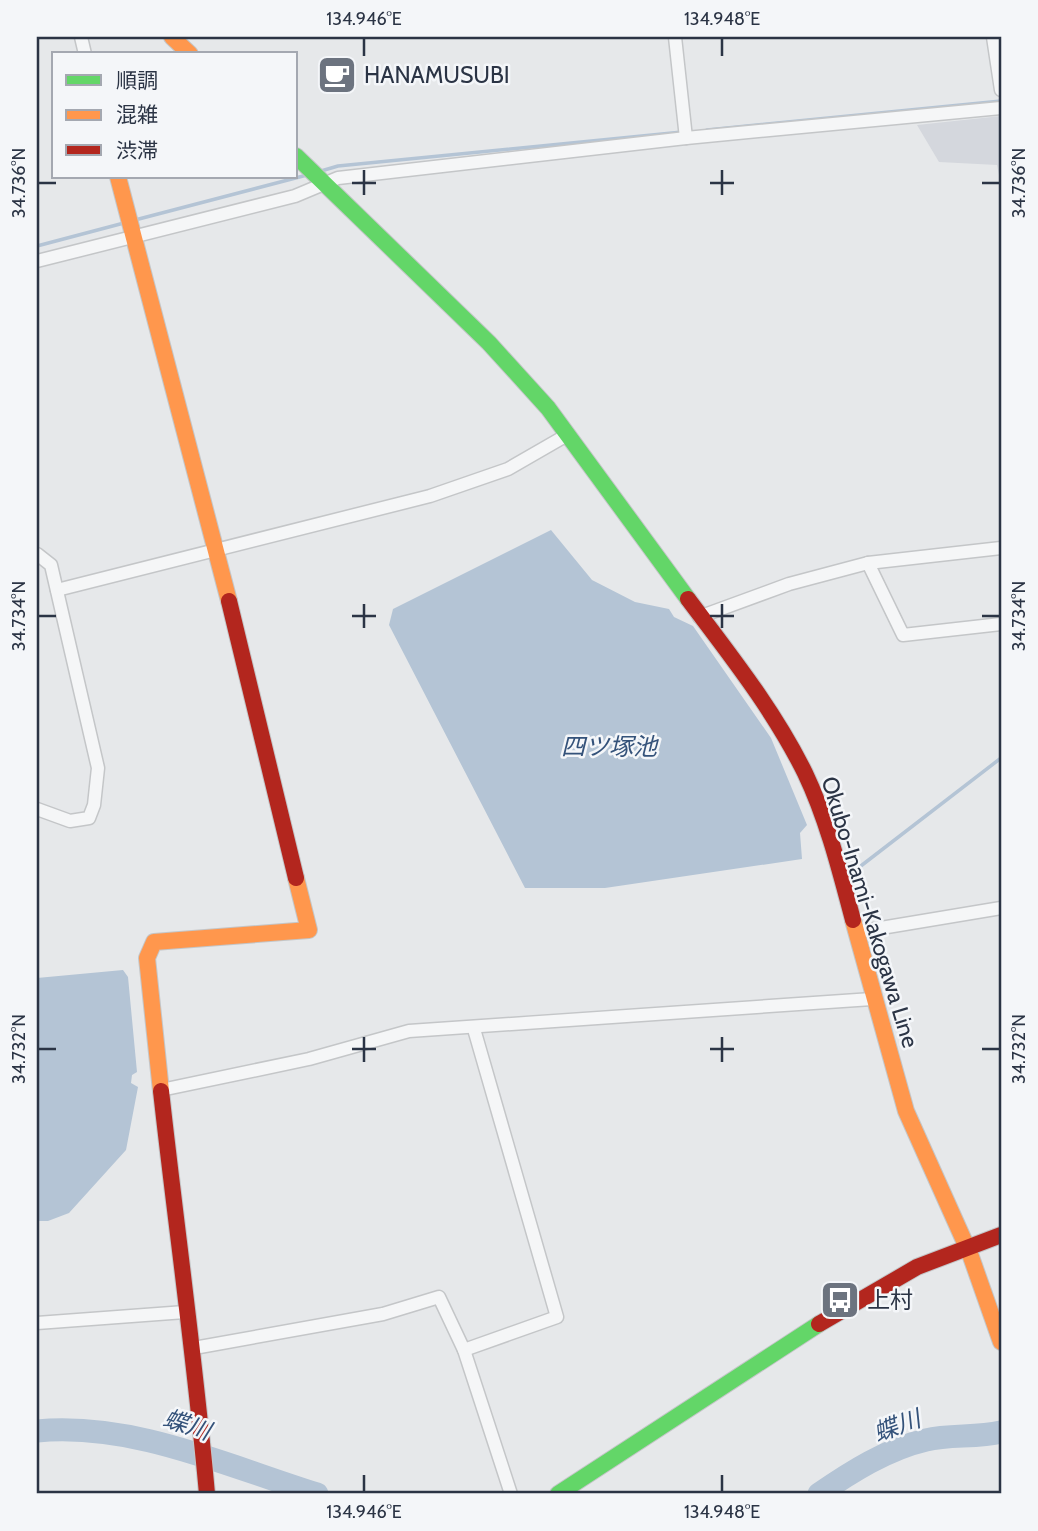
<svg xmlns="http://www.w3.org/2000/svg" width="1038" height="1531" font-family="Cabin,'Noto Sans JP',sans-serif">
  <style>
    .built { fill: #d4d7dd }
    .water { fill: #b4c4d5 }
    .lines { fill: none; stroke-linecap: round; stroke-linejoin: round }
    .stream { stroke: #b4c4d5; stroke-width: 3.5 }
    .river { stroke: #b4c4d5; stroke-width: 23 }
    .street-casing { stroke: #c4c6c8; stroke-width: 15 }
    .fast-casing { stroke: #c4c6c8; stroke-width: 18 }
    .slow-casing { stroke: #c4c6c8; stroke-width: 18 }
    .jam-casing { stroke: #c4c6c8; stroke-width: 18 }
    .street { stroke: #f5f6f7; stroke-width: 12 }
    .fast { stroke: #63d668; stroke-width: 16 }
    .slow { stroke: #ff974d; stroke-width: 16 }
    .jam { stroke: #b3261e; stroke-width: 16 }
    .ticks { fill: none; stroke: #2b3445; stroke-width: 2.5 }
    .labels { text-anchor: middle; stroke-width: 5; stroke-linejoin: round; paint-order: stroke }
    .poi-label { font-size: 23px; fill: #2b3445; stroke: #f4f6f9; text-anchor: start }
    .street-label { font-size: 23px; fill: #2b3445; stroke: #f4f6f9 }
    .water-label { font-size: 24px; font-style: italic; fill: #34527a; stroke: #f4f6f9 }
    .neatline { fill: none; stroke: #2b3445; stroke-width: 2.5 }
    .ticks-label { font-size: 18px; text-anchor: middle; fill: #2b3445 }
  </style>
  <rect width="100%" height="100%" fill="#e6e8ea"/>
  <polygon class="built" points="1001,116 1001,174 999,175 997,165 939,162 917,125"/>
  <g class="water">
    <polygon points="551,530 592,580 635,602 669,609 674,617 693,626 771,738 807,825 800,833 802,859 605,888 525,888 389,625 393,609"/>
    <polygon points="123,970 128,977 137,1072 132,1075 131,1083 138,1087 126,1150 69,1213 48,1221 37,1221 37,978"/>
  </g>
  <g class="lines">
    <g class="stream">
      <polyline points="707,130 1001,101"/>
      <polyline points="321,171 338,166 682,132"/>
      <polyline points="135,220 307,175"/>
      <polyline points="37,246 124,223"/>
      <polyline points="853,872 1001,758"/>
    </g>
    <g class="river">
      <path d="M37,1431C133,1422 227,1466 317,1494"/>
      <path d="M819,1494C851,1472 887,1449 926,1440C950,1434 976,1438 1001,1432"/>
    </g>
    <g class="street-casing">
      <g id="street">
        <polyline points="81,37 85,54"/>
        <polyline points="675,37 686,138"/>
        <polyline points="993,37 1001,90"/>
        <polyline points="37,261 295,196 338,178 686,138 1001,108"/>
        <polyline points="37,554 51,565 98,768 94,805 89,818 70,821 37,809"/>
        <polyline points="868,563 903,635 1001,624"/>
        <polyline points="57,590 430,496 508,469 567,435"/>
        <polyline points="699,617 789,584 868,563 1001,548"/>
        <polyline points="857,932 1001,908"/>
        <polyline points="161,1090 309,1059 409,1031 872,999"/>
        <polyline points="37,1323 185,1312"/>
        <polyline points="194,1348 383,1314 439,1297 464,1350 511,1494"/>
        <polyline points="464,1350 557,1317 474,1029"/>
      </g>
    </g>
    <g class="fast-casing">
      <g id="fast">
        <polyline points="296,156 489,343 548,408 688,599"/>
        <polyline points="558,1494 819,1324"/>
      </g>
    </g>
    <g class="slow-casing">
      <g id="slow">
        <polyline points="172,37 190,54"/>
        <polyline points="118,177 229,601"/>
        <polyline points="853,920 906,1111 970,1254 1001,1342"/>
        <polyline points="161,1091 147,958 154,942 309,930 296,878"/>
      </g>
    </g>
    <g class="jam-casing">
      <g id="jam">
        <path d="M688,599C730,655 774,710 805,773C827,819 840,871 853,920"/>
        <polyline points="229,601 296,878"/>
        <path d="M161,1091C176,1226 195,1359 207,1494"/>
        <polyline points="819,1324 917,1267 1001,1235"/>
      </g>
    </g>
    <use href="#street" class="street"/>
    <use href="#fast" class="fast"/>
    <use href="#slow" class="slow"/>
    <use href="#jam" class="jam"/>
  </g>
  <path class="ticks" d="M364,38V56M722,38V56M364,170V195M722,170V195M38,183H56M352,183H376M710,183H734M982,183H1000M364,604V628M722,604V628M38,616H56M352,616H376M710,616H734M982,616H1000M364,1037V1062M722,1037V1062M38,1049H56M352,1049H376M710,1049H734M982,1049H1000M364,1475V1492M722,1475V1492"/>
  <defs>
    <g id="cafe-square" transform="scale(2.0125)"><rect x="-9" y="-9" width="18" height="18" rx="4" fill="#6c737f" stroke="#f4f6f9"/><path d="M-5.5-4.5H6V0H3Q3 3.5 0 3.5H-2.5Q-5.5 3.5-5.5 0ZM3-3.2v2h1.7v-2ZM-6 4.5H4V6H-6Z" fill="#fff"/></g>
    <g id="bus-square" transform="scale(2.0125)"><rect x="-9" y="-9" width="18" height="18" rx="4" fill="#6c737f" stroke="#f4f6f9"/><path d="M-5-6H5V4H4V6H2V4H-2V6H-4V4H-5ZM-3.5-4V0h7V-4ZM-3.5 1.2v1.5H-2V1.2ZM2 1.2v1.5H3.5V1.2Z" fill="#fff"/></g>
  </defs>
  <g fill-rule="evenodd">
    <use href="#cafe-square" x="337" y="75"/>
    <use href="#bus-square" x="840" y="1300"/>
  </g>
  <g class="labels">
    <g class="poi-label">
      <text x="364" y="83">HANAMUSUBI</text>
      <text x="867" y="1308">上村</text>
    </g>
    <g class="street-label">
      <text transform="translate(870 912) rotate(73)" y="8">Okubo-Inami-Kakogawa Line</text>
    </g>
    <g class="water-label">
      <text x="609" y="755">四ツ塚池</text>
      <text transform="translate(187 1425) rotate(18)" y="8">蝶川</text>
      <text transform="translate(897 1426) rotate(-20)" y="8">蝶川</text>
    </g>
  </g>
  <rect width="1038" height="1531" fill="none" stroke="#f4f6f9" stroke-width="77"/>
  <rect x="52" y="52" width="245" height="126" fill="#f4f6f9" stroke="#a4a8b1" stroke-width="2"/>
  <rect x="66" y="75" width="35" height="10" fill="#63d668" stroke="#a4a8b1" stroke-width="2"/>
  <text x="116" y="88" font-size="21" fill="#2b3445">順調</text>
  <rect x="66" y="110" width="35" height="10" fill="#ff974d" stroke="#a4a8b1" stroke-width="2"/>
  <text x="116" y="122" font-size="21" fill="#2b3445">混雑</text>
  <rect x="66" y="145" width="35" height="10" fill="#b3261e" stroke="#a4a8b1" stroke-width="2"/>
  <text x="116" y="158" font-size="21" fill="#2b3445">渋滞</text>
  <rect x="38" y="38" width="962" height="1454" class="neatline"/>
  <g class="ticks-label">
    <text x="364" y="25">134.946°E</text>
    <text x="722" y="25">134.948°E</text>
    <text transform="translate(19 183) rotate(-90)" y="6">34.736°N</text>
    <text transform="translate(1019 183) rotate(-90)" y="6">34.736°N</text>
    <text transform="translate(19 616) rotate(-90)" y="6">34.734°N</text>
    <text transform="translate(1019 616) rotate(-90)" y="6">34.734°N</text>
    <text transform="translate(19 1049) rotate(-90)" y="6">34.732°N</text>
    <text transform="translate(1019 1049) rotate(-90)" y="6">34.732°N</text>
    <text x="364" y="1518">134.946°E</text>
    <text x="722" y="1518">134.948°E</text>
  </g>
</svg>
